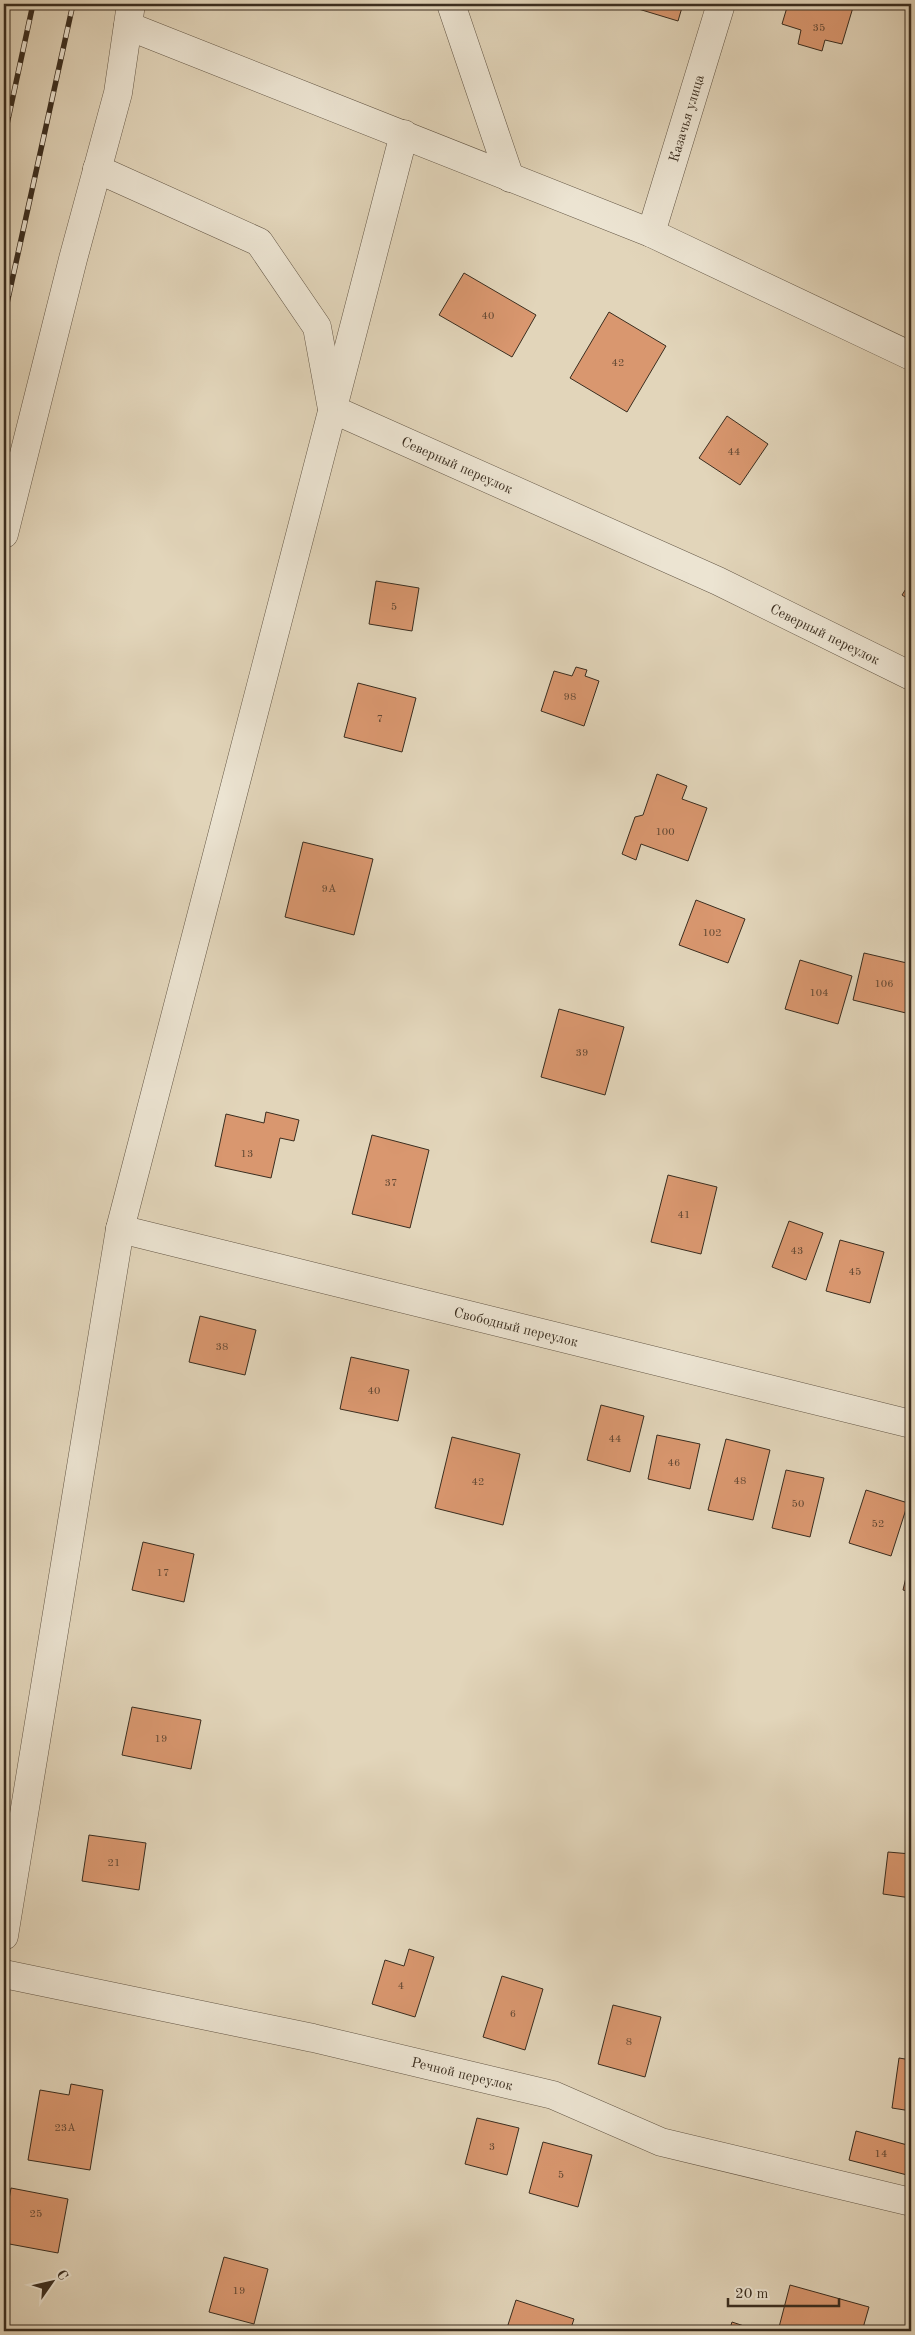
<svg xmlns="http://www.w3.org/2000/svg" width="915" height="2335" font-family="'Old Standard TT',serif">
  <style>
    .building { fill: #d9976f; stroke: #3a2d1f }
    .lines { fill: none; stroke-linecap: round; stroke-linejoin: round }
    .minor-casing { stroke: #645746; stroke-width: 29 }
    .minor { stroke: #ece4d2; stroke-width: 28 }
    .rail-casing { stroke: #3a2d1f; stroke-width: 5.5 }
    .rail { stroke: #ece4d2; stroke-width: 4; stroke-dasharray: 11; stroke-linecap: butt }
    .labels { text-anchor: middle; stroke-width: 5; stroke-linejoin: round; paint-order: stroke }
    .number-label { font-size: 11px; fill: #624833 }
    .street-label { font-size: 14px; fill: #3a2d1f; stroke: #ece4d2 }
  </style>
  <rect width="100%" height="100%" fill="#e2d5ba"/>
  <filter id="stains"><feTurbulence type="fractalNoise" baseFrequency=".004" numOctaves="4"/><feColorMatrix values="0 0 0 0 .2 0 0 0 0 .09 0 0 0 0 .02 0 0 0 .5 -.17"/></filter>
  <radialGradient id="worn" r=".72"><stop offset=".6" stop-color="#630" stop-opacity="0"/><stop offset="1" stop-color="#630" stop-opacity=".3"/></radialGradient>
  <g class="building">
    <polygon points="622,4 683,4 678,21"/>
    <polygon points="788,4 854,4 842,44 825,40 822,51 798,44 801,30 782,24"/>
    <polygon points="464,273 536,315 512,357 439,315"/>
    <polygon points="609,312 666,346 627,412 570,378"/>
    <polygon points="727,416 768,444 740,485 699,458"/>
    <polygon points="376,581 419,588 412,631 369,624"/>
    <polygon points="911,581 911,601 902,595"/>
    <polygon points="576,667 587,670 585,676 599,681 584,726 541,711 554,671 572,676"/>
    <polygon points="358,683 416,698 402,752 344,737"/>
    <polygon points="657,774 687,786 682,799 707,808 688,861 641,844 636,860 622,854 635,817 643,815"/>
    <polygon points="303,842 373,859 354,935 285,917"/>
    <polygon points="696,900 745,919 728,963 679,945"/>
    <polygon points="864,953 907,963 906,972 911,973 911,992 906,1013 853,1000"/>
    <polygon points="800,960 852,976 838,1024 785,1009"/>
    <polygon points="559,1009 624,1027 605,1095 541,1077"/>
    <polygon points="266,1112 299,1120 294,1141 280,1138 271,1178 215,1166 226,1114 264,1123"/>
    <polygon points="372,1135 429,1150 410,1228 352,1214"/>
    <polygon points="668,1175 717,1187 701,1254 651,1242"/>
    <polygon points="789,1221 823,1233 806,1280 772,1267"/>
    <polygon points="840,1240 884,1252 870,1303 826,1291"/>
    <polygon points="200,1316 256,1330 245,1375 189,1362"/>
    <polygon points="351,1357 409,1370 398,1421 340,1409"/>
    <polygon points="601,1405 644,1416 630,1472 587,1460"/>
    <polygon points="657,1435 700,1444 690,1489 648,1479"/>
    <polygon points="452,1437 520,1454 503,1525 435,1508"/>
    <polygon points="726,1439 770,1450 753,1520 708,1510"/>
    <polygon points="786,1470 824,1478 810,1537 772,1528"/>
    <polygon points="866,1490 908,1503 891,1556 849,1543"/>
    <polygon points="143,1542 194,1554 184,1602 132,1590"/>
    <polygon points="911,1556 911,1592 903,1590"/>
    <polygon points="132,1707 201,1720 191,1769 122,1755"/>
    <polygon points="89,1835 146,1843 139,1890 82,1881"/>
    <polygon points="888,1852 911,1854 911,1898 883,1894"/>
    <polygon points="409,1949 434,1957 415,2017 372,2004 385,1960 404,1966"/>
    <polygon points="502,1976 543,1989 525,2050 483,2037"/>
    <polygon points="613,2005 661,2017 645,2077 598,2064"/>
    <polygon points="899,2058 911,2060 911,2111 892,2108"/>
    <polygon points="71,2084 103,2090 90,2170 28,2160 40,2090 69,2095"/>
    <polygon points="477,2118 519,2128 507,2175 465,2164"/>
    <polygon points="856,2131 911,2146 911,2176 849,2160"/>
    <polygon points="543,2142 592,2155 578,2207 529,2193"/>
    <polygon points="11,2188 68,2199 58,2253 4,2243 4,2228"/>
    <polygon points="224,2257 268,2269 254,2324 209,2312"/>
    <polygon points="790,2285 869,2307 863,2328 876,2331 778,2331"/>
    <polygon points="516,2300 574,2319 570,2331 506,2331"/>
    <polygon points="732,2322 759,2331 729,2331"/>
  </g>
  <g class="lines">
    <g class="minor-casing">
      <g id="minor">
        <polyline points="451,4 510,178"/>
        <polyline points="128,26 651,233 911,356"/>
        <path id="s1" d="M97,169L259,242L317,327L332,409L718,581L911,676"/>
        <path id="s2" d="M651,233L721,4"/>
        <polyline points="4,534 73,259 118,93 131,4"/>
        <path id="s3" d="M120,1229L911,1424"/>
        <polyline points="4,1936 120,1229 404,134"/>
        <path id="s4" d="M4,1974L313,2038L553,2095L661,2142L911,2202"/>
      </g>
    </g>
    <use href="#minor" class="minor"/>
    <g class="rail-casing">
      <g id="rail">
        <polyline points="4,138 33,4"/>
        <polyline points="4,317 73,4"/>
      </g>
    </g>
    <use href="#rail" class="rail"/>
  </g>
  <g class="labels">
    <g class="number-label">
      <text x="819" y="31">35</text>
      <text x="488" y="319">40</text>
      <text x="618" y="366">42</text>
      <text x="734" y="455">44</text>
      <text x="394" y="610">5</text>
      <text x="570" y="700">98</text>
      <text x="380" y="722">7</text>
      <text x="665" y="835">100</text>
      <text x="329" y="892">9А</text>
      <text x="712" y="936">102</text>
      <text x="884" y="987">106</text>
      <text x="819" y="996">104</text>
      <text x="582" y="1056">39</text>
      <text x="247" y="1157">13</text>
      <text x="391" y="1186">37</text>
      <text x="684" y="1218">41</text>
      <text x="797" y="1254">43</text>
      <text x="855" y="1275">45</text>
      <text x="222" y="1350">38</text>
      <text x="374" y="1394">40</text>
      <text x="615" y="1442">44</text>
      <text x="674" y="1466">46</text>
      <text x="740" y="1484">48</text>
      <text x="478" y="1485">42</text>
      <text x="798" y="1507">50</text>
      <text x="878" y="1527">52</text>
      <text x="163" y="1576">17</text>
      <text x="161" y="1742">19</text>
      <text x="114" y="1866">21</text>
      <text x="401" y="1989">4</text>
      <text x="513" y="2017">6</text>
      <text x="629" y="2045">8</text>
      <text x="65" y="2131">23А</text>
      <text x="492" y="2150">3</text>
      <text x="881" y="2157">14</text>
      <text x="561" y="2178">5</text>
      <text x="36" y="2217">25</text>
      <text x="239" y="2294">19</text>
    </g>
    <g class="street-label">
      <text dy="5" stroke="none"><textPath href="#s2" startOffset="120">Казачья улица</textPath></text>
      <text dy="5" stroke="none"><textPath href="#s1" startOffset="501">Северный переулок</textPath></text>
      <text dy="5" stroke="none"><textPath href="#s1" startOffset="906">Северный переулок</textPath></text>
      <text dy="5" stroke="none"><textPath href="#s3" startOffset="408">Свободный переулок</textPath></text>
      <text dy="5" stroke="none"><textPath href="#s4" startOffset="469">Речной переулок</textPath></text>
    </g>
  </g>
  <rect width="915" height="2335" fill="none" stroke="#e2d5ba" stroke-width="20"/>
  <rect x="5" y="5" width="905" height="2325" fill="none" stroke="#3a2d1f" stroke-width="2.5"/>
  <rect x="10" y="10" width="895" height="2315" fill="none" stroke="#3a2d1f"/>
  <g transform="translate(52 2282) rotate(56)" stroke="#ece4d2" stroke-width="4" paint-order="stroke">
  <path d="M0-4L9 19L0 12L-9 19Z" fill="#3a2d1f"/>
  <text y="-8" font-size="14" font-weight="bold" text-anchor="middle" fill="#3a2d1f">С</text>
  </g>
  <path d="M728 2298v8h111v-8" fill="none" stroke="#3a2d1f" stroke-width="2.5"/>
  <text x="735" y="2298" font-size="15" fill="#3a2d1f" stroke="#ece4d2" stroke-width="4" paint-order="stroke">20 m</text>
  <rect width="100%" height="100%" filter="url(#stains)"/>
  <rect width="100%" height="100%" fill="url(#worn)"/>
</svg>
